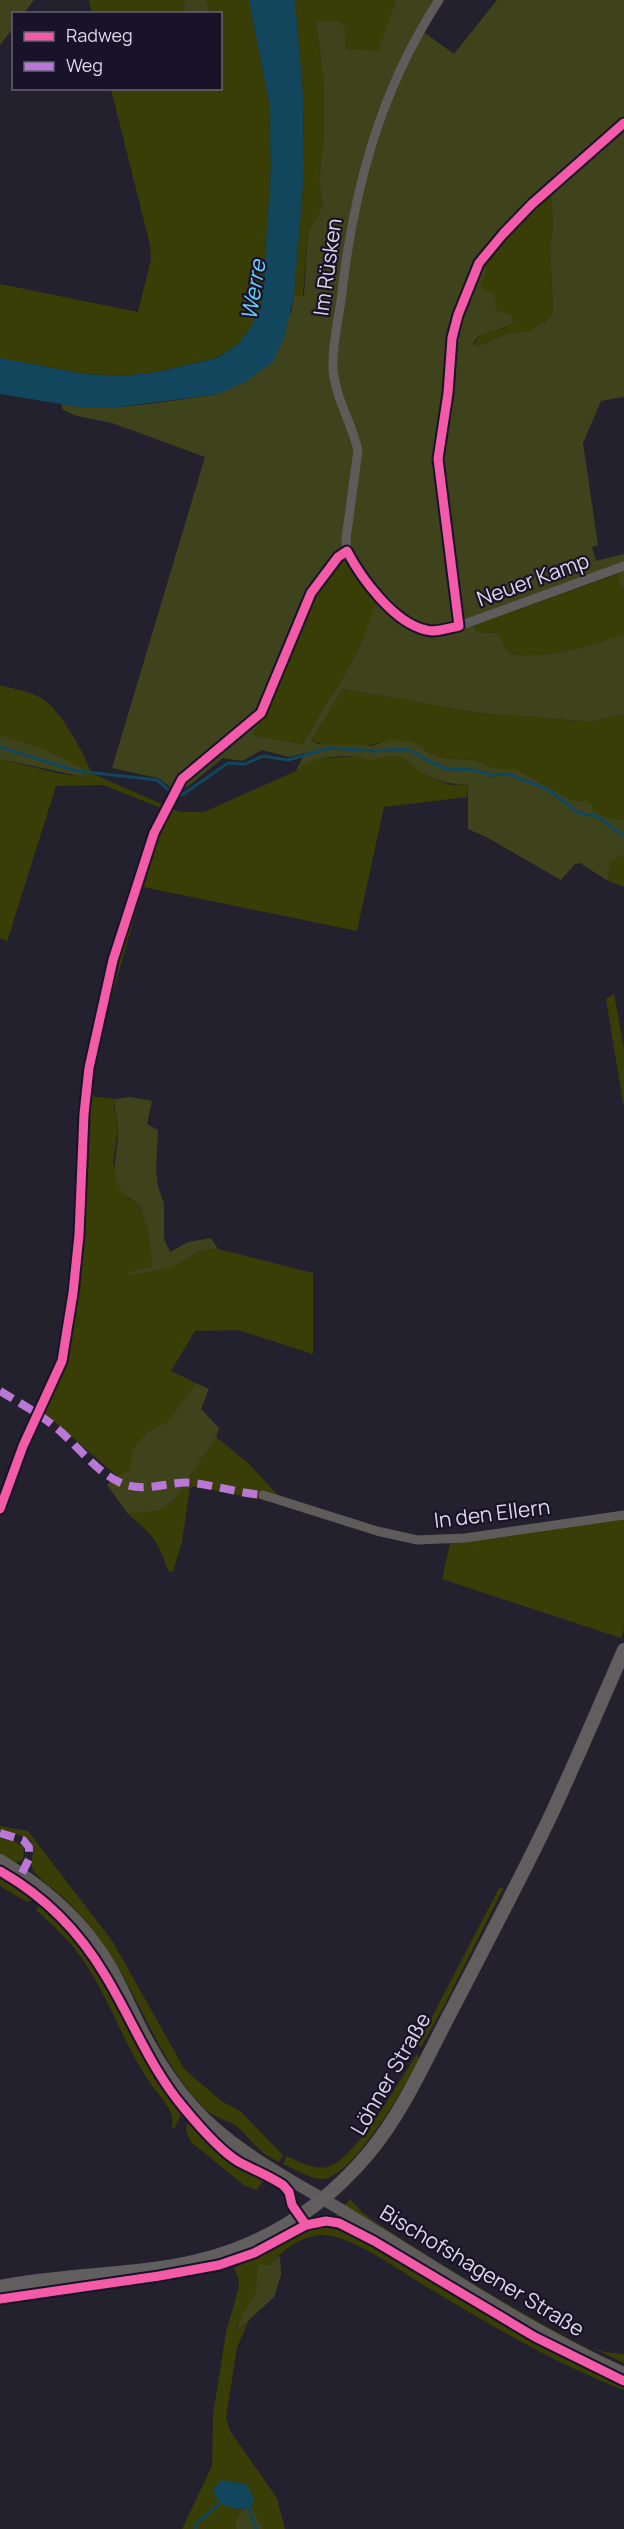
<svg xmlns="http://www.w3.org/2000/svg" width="624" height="2529" font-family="Manrope,sans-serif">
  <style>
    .green { fill: #393d06 }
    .forest { fill: #3f431c; fill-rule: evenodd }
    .water { fill: #11465c }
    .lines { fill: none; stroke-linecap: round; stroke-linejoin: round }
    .stream { stroke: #11465c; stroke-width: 3 }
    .minor { stroke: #5d5c5a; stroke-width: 9 }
    .tertiary { stroke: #5d5c5a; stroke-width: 12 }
    .secondary { stroke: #605e5e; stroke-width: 14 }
    .quiet { stroke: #ba77d6; stroke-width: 8; stroke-dasharray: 15 8; stroke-linecap: butt }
    .cycleway-casing { stroke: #181328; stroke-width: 13 }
    .cycleway { stroke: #f35aa7; stroke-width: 9 }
    .labels { text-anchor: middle; stroke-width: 4.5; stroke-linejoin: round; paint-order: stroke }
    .street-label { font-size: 21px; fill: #dbd9e9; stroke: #181328 }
    .water-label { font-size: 22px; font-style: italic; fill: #68cffd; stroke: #181328 }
  </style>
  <rect width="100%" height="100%" fill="#24212e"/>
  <g class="green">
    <polygon points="89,0 184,0 185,13 92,13"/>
    <polygon points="206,0 249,0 269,102 271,168 262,304 252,326 238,344 216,358 157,372 124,376 85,374 0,358 0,284 138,312 151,259 150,245 111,89 220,88 220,14 210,13"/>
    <polygon points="295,0 396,0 379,51 345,48 346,30 316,22 324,84 324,136 319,180 323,206 308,231 303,296 294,296 304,170 303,97"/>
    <polygon points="552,184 553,226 550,245 553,313 546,323 537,325 532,331 508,333 477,347 473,345 483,332 506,328 480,287 477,262"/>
    <path d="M343,557L348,559L367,590L378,600L361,644L339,685L325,705L303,744L253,735C257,725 262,719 266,710C286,674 311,579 343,557Z"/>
    <path d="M620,573V587L624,590V634C581,648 555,659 509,654L498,633L477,632L474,625Z"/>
    <path d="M0,685C14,689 29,691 41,698C59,708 85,753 91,773L180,812H204L296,771L306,762L316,759L355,756L368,760L387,755L405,759L431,778L451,785L468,784L467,797L384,807L357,931L143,887L110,1003L106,1002L89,1096L116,1099L114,1107L118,1129L113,1164L129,1199L136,1202L144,1214L152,1254L151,1266L129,1272V1276L169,1268L202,1250L218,1249L313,1273V1354L238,1330L195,1331L171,1371L196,1383L168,1423L146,1433L131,1469L117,1476L35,1405L54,1369L64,1326L75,1236L82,1097L96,1016L122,915L150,831L161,808L103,785L56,786L8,939L7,941L0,938V759L57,773L84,777L80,767L44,749L0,735Z"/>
    <path d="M343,689L479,713L593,722L624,714V820L613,821L603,817L516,769H497L474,760L442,758L424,751L377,743C366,749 323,746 311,741Z"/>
    <polygon points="624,854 624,887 608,881 610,863"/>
    <polygon points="614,994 624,1049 624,1108 606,999"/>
    <path d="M216,1437L248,1463L278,1495L387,1531L413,1536H452L624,1511V1630L621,1638L442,1579L450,1543H421L281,1504L196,1486L190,1488L182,1542L173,1572L168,1571C158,1539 153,1536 128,1514L158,1511L174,1500Z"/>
    <path d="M0,1826L28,1831L113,1942L185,2070L223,2102L240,2111L283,2155L279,2162C271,2158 263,2154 257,2147C250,2141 245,2133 238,2127C228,2120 215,2118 206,2110C158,2063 141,1996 102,1943C91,1927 78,1912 64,1898C55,1890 44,1883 36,1874C20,1858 57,1839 0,1831Z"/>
    <polygon points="0,1838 12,1840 24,1847 23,1860 16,1863 0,1854"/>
    <polygon points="0,1877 33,1900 27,1902 0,1886"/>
    <polygon points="504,1887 444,2006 421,2047 418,2044 499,1888"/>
    <path d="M40,1905C89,1946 112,2002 143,2057C153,2075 167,2092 180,2110V2116L174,2129L172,2127C175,2111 162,2099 153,2087C124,2047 110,1998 81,1957C69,1939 52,1925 36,1910Z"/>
    <path d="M417,2054L419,2059C407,2084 352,2179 322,2179C310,2179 294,2169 283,2164L287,2156C299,2162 314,2170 327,2167C356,2160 399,2080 417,2054Z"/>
    <polygon points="188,2120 237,2166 265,2179 256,2190 245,2186 191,2142 186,2131"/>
    <path d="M350,2199L363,2213L375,2222C456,2274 537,2325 624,2367V2390C556,2364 492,2326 430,2289C403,2273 353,2235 321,2235C309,2235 294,2243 284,2251C274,2259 273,2266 259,2266L255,2295L236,2329L239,2330L249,2320L237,2347L226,2418L230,2431L277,2498L285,2529H264L251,2507L253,2505L238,2508L244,2509L235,2521L236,2529H182L212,2466L213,2415L226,2332L239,2287L238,2277L234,2268L311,2228L326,2226Z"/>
    <polygon points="591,2347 604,2352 624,2354 624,2363"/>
  </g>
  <g class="forest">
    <polygon points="0,0 34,0 24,13 14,14 13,28 0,45"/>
    <polygon points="184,0 206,0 210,13 185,13"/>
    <path d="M396,0H437L418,28L454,54L497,0H624V397L601,401L583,443L598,545L592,547L596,561L624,554V590L620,587L619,573L474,625L477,632L498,633L509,654C555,659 581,648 624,634V714L593,722L479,713L343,689L311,741L318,744L372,746L388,740L410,741L421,746L424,751L442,758L474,760L497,769H516L570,799L580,802L587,800L592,805L593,811C604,818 611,820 624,820V854L610,863L608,881L580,863L575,864L561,880L488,838L468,829V784C448,785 433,780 416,769C412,766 409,762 406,760C393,753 382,758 370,760C364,761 358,756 352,756C332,756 311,757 296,771L305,753L289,757L262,750L242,761L223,758L181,792L173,789L158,778L112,768L205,457L112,423L77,416L63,410L61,404C113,413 166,401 218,394L291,313L294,296H304L308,231L323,206L319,180L324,136V84L316,22H340L346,30L345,48L378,51ZM551,184L553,226L550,245L553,313L546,322L537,325L531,331L508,333L477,347L473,344C482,327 500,333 514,322L510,314L495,310C498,295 493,293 480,287L487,269L477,262ZM343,558L348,559L367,590L377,600L361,644L339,685L325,705L303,744L253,735C257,725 262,719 267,710C286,674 311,578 343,558Z"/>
    <polygon points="0,735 44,749 80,767 84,777 0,759"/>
    <path d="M130,1097L152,1101L147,1124L158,1130L156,1170L158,1187L164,1203V1239L170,1252L188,1242L211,1238L218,1249L202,1250L170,1268L129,1276V1272L151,1266C153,1253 146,1214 138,1204C133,1199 124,1196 120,1189C109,1168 119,1152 118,1130C118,1118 113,1111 116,1099Z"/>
    <polygon points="196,1383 209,1389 201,1409 219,1428 216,1437 174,1500 158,1511 128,1514 107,1485 117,1476 131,1469 132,1451 146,1433 168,1422"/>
    <polygon points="280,2256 281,2275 274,2297 236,2332 242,2315 255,2295 258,2265 268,2265"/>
    <polygon points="251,2507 264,2529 236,2529 235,2521 244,2509"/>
  </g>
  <g class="water">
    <polygon points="249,0 295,0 303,97 304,170 294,296 284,338 273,362 244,383 218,394 112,408 86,408 0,394 0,358 85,374 124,376 157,372 217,358 238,344 252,326 262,304 271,168 269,102"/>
    <path d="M221,2480L246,2484L254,2499L251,2507C235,2512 218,2507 213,2490Z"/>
  </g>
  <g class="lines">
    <g class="stream">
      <polyline points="0,747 77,771 157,780 170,791 182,795 228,763 245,764 263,756 288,760 330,748 376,751 402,749 412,751 428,761 447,769 474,770 491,775 508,774 547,789 579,813 597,816 624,836"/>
      <polyline points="249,2508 256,2529"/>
      <polyline points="195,2529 197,2523 220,2503"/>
    </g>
    <g class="minor">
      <path d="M439,0C379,92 353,192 341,300C338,322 332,346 333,368C335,398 351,421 358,450L346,539L347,551L372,588L406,621L427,631L459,626L624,566"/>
      <polyline points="459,626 438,459 448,393 452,338 458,315 479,263 503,234 532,204 624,123"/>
      <polyline points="263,1495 377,1531 417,1540 465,1538 624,1515"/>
    </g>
    <path class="tertiary" d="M0,1860C38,1883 72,1910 98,1947C119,1976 131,2011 149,2043C161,2065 176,2087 193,2106C234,2153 300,2184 353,2217C442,2271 529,2331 624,2373"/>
    <path class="secondary" d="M0,2287C82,2270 171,2279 249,2244C295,2224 336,2192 368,2154C405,2110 429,2052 456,2002C488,1940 521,1878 551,1815C576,1761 600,1705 624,1650"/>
    <g class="quiet">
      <path d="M0,1391C18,1402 38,1413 54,1426C77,1444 94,1471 121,1483C146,1494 169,1480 194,1483C217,1486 239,1493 263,1495"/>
      <polyline points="0,1833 23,1840 29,1847 29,1859 22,1873"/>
    </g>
    <g class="cycleway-casing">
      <g id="cycleway">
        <path d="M0,1509L23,1446L62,1361L73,1293L79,1235L84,1114L89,1068L113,960L154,833L182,779L261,713L311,593L338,557L347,551C361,578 394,623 426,630C435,633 449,628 459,626L438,459L448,393L452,338L458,315L479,263L503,234L532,204L624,123"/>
        <path d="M0,1871C44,1896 79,1931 105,1975C132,2019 150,2068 184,2108C198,2125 220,2151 239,2162C254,2170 268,2175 283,2185L289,2192L292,2205L306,2225"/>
        <polyline points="0,2299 159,2276 219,2265 254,2253 306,2225 326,2221 339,2223 374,2241 535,2337 624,2381"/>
      </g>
    </g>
    <use href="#cycleway" class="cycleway"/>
  </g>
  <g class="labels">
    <g class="street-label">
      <text transform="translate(328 267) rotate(-82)" y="7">Im Rüsken</text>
      <text transform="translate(533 580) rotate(-20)" y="7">Neuer Kamp</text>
      <text transform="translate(492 1514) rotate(-7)" y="7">In den Ellern</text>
      <text transform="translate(391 2074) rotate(-60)" y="7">Löhner Straße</text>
      <text transform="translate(482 2271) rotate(31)" y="7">Bischofshagener Straße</text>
    </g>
    <g class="water-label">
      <text transform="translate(253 290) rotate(-81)" y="8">Werre</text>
    </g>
  </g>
  <rect x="12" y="12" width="210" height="78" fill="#181328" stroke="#666275" stroke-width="1.5"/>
  <rect x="24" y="32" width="30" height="9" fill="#f35aa7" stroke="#666275" stroke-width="1.5"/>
  <text x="66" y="42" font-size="18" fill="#dbd9e9">Radweg</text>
  <rect x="24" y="62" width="30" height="9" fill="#ba77d6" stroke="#666275" stroke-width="1.5"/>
  <text x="66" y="72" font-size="18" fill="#dbd9e9">Weg</text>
</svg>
